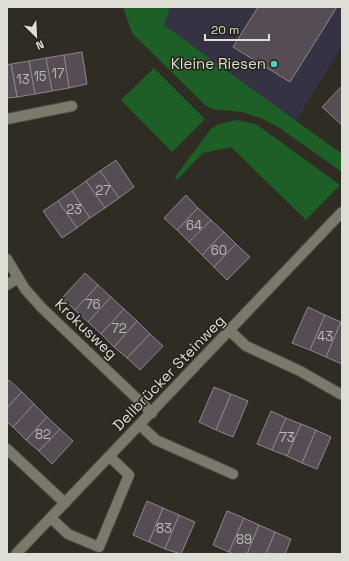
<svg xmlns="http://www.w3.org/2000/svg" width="349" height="561" font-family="'Space Grotesk',sans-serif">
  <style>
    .education { fill: #353243 }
    .green { fill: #1d5f26 }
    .building { fill: #564c53; stroke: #90848c }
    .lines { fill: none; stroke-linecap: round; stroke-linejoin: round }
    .minor-casing { stroke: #4b4941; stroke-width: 12 }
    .minor { stroke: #7b786c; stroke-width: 10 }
    .poi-dot { fill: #53cdcb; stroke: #252319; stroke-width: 1.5 }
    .labels { text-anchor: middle; stroke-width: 3; stroke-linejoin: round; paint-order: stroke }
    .number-label { font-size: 13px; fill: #bcb9b5 }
    .poi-label { font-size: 15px; fill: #deddd6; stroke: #252319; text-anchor: end }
    .street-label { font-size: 15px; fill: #deddd6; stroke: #252319 }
  </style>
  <rect width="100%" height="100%" fill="#2f2d23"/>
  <polygon class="education" points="170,7 342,7 342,46 296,121 164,25"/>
  <g class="green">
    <polygon points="123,7 170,7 164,25 342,154 342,172 278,127 261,118 242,112 212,109 205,105 132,33"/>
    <polygon points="154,68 205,119 172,152 121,100"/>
    <polygon points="237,120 256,124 340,185 306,220 231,147 203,153 177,180 175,177 211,129 219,124"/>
  </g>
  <g class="building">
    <polygon points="258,7 337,7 290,82 233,47"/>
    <polygon points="82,52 87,84 69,88 64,55"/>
    <polygon points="64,55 69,88 52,91 46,58"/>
    <polygon points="46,58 52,91 35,94 29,61"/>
    <polygon points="29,61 35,94 17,97 11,64"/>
    <polygon points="11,64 17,97 7,98 7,65"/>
    <polygon points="342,86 342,125 322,107"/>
    <polygon points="116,160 134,187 119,198 100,171"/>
    <polygon points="100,171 119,198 105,208 86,181"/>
    <polygon points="86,181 105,208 90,218 72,191"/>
    <polygon points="72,191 90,218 77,228 58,201"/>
    <polygon points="186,195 198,208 177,230 164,218"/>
    <polygon points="58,201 77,228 62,238 43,211"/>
    <polygon points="198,208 211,220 189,242 177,230"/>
    <polygon points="211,220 224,232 202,255 189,242"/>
    <polygon points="224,232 236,244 214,267 202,255"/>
    <polygon points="236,244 250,257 227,280 214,267"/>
    <polygon points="85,273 98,285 75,310 62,298"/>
    <polygon points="98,285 111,297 88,322 75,310"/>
    <polygon points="111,297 124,309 101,334 88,322"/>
    <polygon points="308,307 325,315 310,350 292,343"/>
    <polygon points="124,309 137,321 114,347 101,334"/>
    <polygon points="325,315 341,322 326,357 310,350"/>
    <polygon points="137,321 150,334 127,358 114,347"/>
    <polygon points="341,322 342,322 342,364 326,357"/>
    <polygon points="150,334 163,346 140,370 127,358"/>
    <polygon points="9,380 22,392 7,408 7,382"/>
    <polygon points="214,387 231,394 216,430 199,422"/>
    <polygon points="22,392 34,404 13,427 7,422 7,408"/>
    <polygon points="231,394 248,401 233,437 216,430"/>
    <polygon points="34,404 47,417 26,440 13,427"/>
    <polygon points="271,411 286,418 272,450 257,444"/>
    <polygon points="47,417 60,429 39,451 26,440"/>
    <polygon points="286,418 301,424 287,456 272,450"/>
    <polygon points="301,424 316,430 302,463 287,456"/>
    <polygon points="60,429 73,441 52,464 39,451"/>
    <polygon points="316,430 331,437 317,469 302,463"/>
    <polygon points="147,501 163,508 149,542 133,535"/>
    <polygon points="163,508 179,515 165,549 149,542"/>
    <polygon points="227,511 244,518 229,552 213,545"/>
    <polygon points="179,515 195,522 181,554 165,549"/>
    <polygon points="244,518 259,525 247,554 233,554 229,552"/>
    <polygon points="259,525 275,532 266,554 247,554"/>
    <polygon points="275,532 291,539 285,554 266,554"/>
  </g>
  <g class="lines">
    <g class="minor-casing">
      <g id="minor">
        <polyline points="7,119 72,106"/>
        <polyline points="7,259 25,289 42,308 152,413"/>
        <polyline points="7,285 18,278"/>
        <polyline points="230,331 246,346 300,371 342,395"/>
        <polyline points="140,425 156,440 233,474"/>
        <polyline points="7,449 65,503"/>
        <polyline points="51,518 68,534 99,547 129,475 110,457"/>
        <polyline points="16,554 342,212"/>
      </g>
    </g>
    <use href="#minor" class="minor"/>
  </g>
  <circle class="poi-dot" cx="274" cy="64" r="4"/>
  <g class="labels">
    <g class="number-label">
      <text x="58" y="78">17</text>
      <text x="40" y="81">15</text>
      <text x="23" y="84">13</text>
      <text x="103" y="195">27</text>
      <text x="74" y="214">23</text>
      <text x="194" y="230">64</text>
      <text x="219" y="255">60</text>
      <text x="93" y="309">76</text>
      <text x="119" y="333">72</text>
      <text x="325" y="341">43</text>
      <text x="43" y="439">82</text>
      <text x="287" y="442">73</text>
      <text x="164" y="533">83</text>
      <text x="244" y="544">89</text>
    </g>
    <g class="poi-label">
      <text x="266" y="69">Kleine Riesen</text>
    </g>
    <g class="street-label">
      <text transform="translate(86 329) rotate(44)" y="5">Krokusweg</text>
      <text transform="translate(169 373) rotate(-46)" y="5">Dellbrücker Steinweg</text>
    </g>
  </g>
  <rect width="349" height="561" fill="none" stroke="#deddd6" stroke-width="16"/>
  <g transform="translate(36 36) rotate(156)" stroke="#252319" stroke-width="3" paint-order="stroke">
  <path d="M0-3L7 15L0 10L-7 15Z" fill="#deddd6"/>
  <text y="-6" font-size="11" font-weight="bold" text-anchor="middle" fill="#deddd6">N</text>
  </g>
  <path d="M205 34v6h64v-6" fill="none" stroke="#deddd6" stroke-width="2"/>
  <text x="211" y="34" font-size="12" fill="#deddd6" stroke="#252319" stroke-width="3" paint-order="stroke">20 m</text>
</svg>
